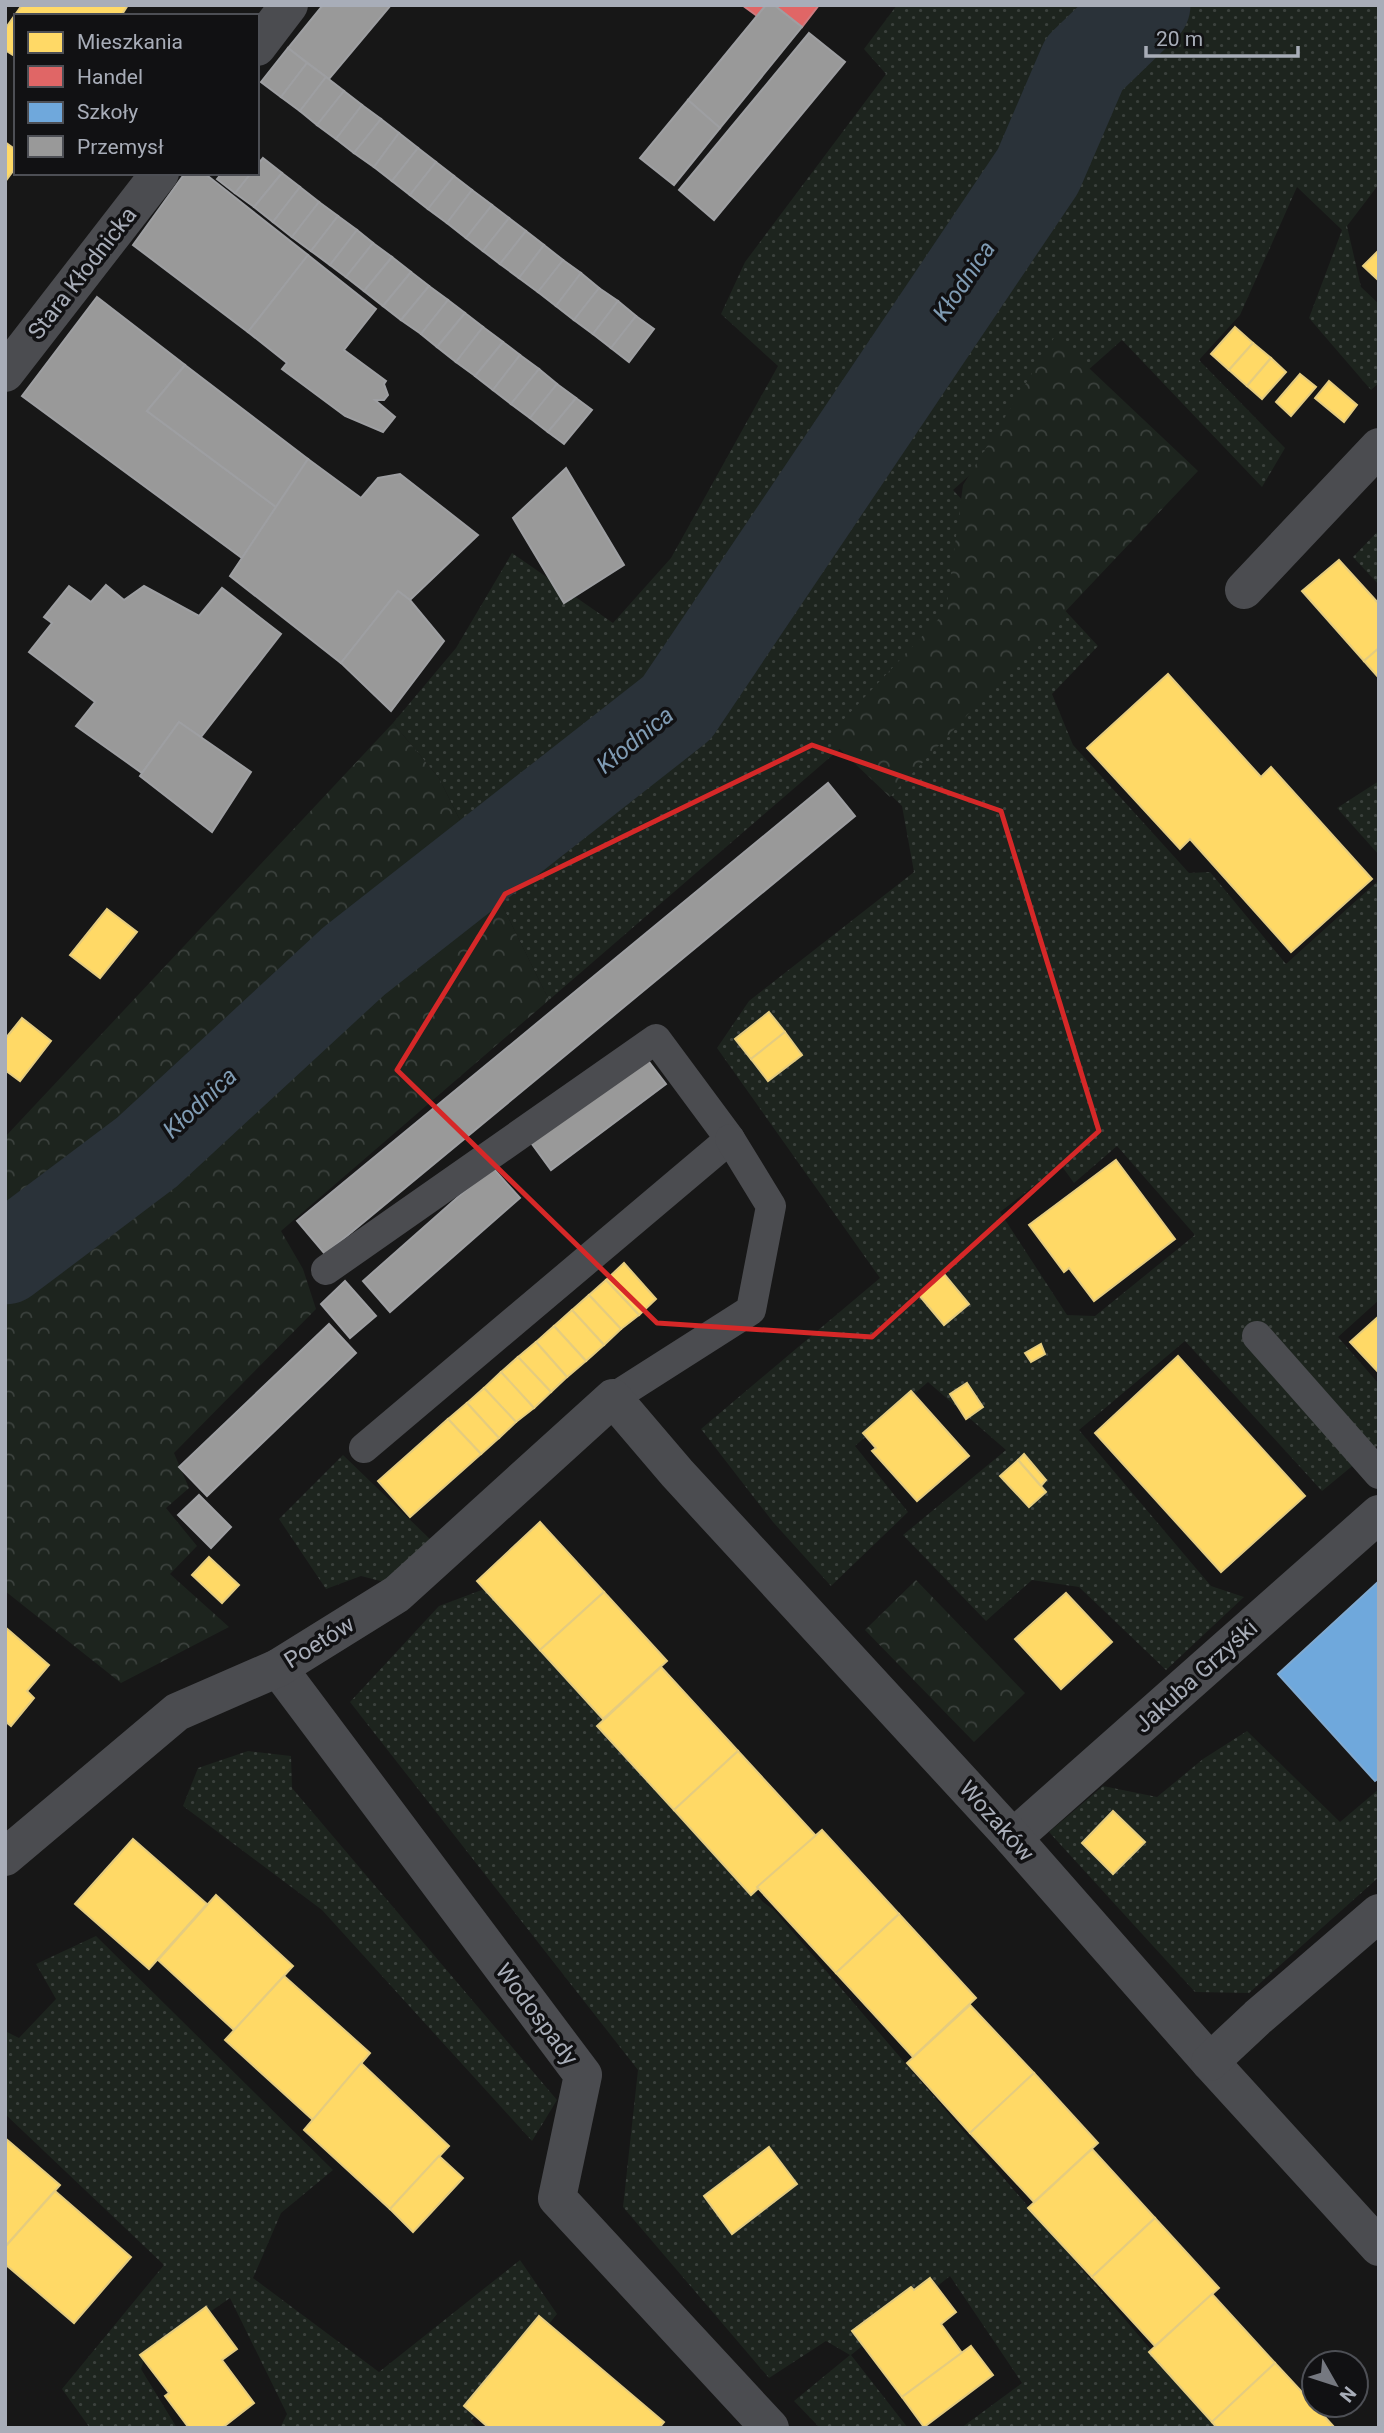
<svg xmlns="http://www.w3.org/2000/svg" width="1384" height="2433" font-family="Roboto,sans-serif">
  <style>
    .grass { fill: url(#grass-dots); fill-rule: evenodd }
    .forest { fill: url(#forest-crowns) }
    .homes { fill: #ffd966; stroke: #e5cc7f; stroke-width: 2 }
    .shops { fill: #e06666; stroke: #cf7b7f; stroke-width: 2 }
    .schools { fill: #6fa8dc; stroke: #80aad1; stroke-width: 2 }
    .industry { fill: #999; stroke: #9e9fa2; stroke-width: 2 }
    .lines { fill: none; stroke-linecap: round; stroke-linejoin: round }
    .river { stroke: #2a3239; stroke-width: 91 }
    .service { stroke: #4b4c50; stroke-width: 30 }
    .minor { stroke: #4b4c50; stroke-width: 38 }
    .marked { fill: none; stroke: #d62828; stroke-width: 5; stroke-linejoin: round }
    .labels { text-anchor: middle; stroke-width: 7; stroke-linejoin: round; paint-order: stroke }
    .street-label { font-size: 23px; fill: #a8adb8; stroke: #111113 }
    .water-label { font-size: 24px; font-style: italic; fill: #7f9bb3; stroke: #111113 }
  </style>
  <defs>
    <pattern id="grass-dots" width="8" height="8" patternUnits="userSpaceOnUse" patternTransform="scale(1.75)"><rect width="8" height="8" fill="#1d241e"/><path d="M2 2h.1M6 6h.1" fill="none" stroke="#3b413d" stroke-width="1.8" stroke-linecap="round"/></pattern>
    <pattern id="forest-crowns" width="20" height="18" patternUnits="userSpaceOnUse" patternTransform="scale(1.75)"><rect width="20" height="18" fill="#1d241e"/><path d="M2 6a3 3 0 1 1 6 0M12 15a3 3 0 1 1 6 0" fill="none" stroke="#3b413d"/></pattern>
  </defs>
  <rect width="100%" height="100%" fill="#171717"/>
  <g class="grass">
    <path d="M897,5H1379V184L1347,226L1361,287L1379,304V383L1371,390L1309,318L1342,230L1297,187L1240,315L1199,360L1285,448L1262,487L1122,340L953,490L1098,646L1052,694L1073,745L1189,873L1210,872L1286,964L1379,880V1300L1338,1337L1379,1384V1444L1322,1491L1185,1341L1079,1430L1211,1586L1244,1597L1166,1670L1079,1587L1032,1580L986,1621L903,1535L1006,1450L928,1382L855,1446L908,1512L831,1586L773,1522L701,1429L880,1278L717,1048L749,1001L914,872L902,806L842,747L549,1000L439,778L393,723L456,648L512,553L613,623L671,558L778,366L721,314L745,262L886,74L864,49ZM1117,1146L1195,1235L1095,1316L1067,1315L1000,1212L1061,1165L1074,1183Z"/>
    <polygon points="1379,530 1379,585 1353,557"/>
    <polygon points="1379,781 1379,855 1337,808"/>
    <polygon points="343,1455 432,1541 392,1584 361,1576 326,1589 279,1519"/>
    <polygon points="487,1588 763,1902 774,1910 1218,2428 961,2428 1022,2383 950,2276 851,2355 908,2428 820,2428 794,2401 850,2355 826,2341 769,2378 623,2207 638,2070 350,1702 439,1606"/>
    <polygon points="1247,1731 1340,1822 1379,1789 1379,1877 1249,1993 1195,1992 1049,1832 1103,1786 1157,1797 1203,1759"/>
    <polygon points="248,1751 291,1756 292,1788 557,2100 532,2141 322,1910 183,1806 198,1768"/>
    <polygon points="96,1936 333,2170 281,2213 253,2278 379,2372 520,2260 557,2314 471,2421 478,2428 280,2428 287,2414 230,2298 145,2357 141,2369 177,2428 90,2428 62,2389 164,2265 5,2114 5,2031 19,2038 56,1999 36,1964"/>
  </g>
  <g class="forest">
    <polygon points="1055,336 1198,471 890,797 827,737 946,611 963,485"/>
    <polygon points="393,723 439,778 549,1000 281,1231 303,1269 316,1309 174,1453 189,1488 166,1508 197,1546 170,1574 229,1627 121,1683 5,1591 5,1137"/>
    <polygon points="916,1580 1025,1693 974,1742 865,1630"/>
  </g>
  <g class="homes">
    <polygon points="22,5 128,5 121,16 16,16 16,57 5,50 5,29"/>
    <polygon points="5,142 16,150 16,167 5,182"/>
    <polygon points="1379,250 1379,281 1363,266"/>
    <polygon points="1235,327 1253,343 1229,370 1211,354"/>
    <polygon points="1253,343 1271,358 1247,386 1229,370"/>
    <polygon points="1271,358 1286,372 1262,399 1247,386"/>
    <polygon points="1300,374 1316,387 1291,416 1276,402"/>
    <polygon points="1329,381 1357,405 1344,422 1315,398"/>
    <polygon points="1339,560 1379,604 1379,648 1364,661 1302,591"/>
    <polygon points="1379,648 1379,678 1364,661"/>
    <polygon points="1168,674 1261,777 1271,767 1372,879 1291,952 1190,839 1180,849 1087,748"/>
    <polygon points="107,909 137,932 100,978 70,955"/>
    <polygon points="769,1012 785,1032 751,1059 735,1039"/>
    <polygon points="22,1018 51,1041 20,1081 5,1070 5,1039"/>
    <polygon points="785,1032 802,1055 768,1081 751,1059"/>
    <polygon points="1116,1160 1175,1239 1094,1301 1069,1268 1064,1272 1029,1225"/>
    <polygon points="624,1263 656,1299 639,1315 606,1280"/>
    <polygon points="944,1274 969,1304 944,1325 919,1295"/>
    <polygon points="606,1280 639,1315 621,1329 589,1295"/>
    <polygon points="589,1295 621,1329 604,1345 572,1310"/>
    <polygon points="572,1310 604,1345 586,1361 554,1326"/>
    <polygon points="1379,1316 1379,1373 1350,1342"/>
    <polygon points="554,1326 586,1361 567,1377 536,1342"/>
    <polygon points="536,1342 567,1377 551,1392 518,1357"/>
    <polygon points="1041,1344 1045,1354 1031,1362 1025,1353"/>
    <polygon points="1178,1356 1305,1496 1221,1572 1095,1433"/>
    <polygon points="518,1357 551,1392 534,1408 501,1372"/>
    <polygon points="501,1372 534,1408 516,1422 484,1388"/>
    <polygon points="967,1383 983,1407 966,1419 950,1394"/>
    <polygon points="484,1388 516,1422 499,1438 467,1403"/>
    <polygon points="911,1391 969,1456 917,1501 872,1451 876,1448 863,1433"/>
    <polygon points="467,1403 499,1438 481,1454 448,1419"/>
    <polygon points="448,1419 481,1454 410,1517 378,1481"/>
    <polygon points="1024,1454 1046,1480 1041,1486 1018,1460"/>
    <polygon points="1018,1460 1046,1492 1029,1507 1000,1476"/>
    <polygon points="540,1522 604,1592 540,1650 477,1581"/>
    <polygon points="209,1557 239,1585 222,1603 192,1575"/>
    <polygon points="604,1592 667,1661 603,1719 540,1650"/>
    <polygon points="1066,1593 1112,1642 1061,1689 1015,1639"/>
    <polygon points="5,1627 49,1665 27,1691 34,1698 11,1726 5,1721"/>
    <polygon points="661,1667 738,1751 674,1810 597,1726"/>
    <polygon points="738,1751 816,1836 751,1895 674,1810"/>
    <polygon points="1113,1811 1145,1842 1113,1874 1082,1843"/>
    <polygon points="822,1830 899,1914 836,1973 757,1887"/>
    <polygon points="133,1839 207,1904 149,1969 75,1904"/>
    <polygon points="216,1895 293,1966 234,2030 158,1960"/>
    <polygon points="899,1914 976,1998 913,2057 836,1973"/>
    <polygon points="284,1976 370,2053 313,2120 225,2040"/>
    <polygon points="970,2005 1034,2073 970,2133 907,2063"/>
    <polygon points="361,2063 449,2146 390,2209 304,2130"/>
    <polygon points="1034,2073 1098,2143 1034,2202 970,2133"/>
    <polygon points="5,2138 60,2185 5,2247"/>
    <polygon points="769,2147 797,2184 732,2234 704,2196"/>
    <polygon points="1092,2149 1155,2218 1092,2277 1028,2208"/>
    <polygon points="439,2156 463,2178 413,2232 390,2209"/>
    <polygon points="55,2191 131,2257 74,2323 5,2264 5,2247"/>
    <polygon points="1155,2218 1219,2288 1155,2346 1092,2277"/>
    <polygon points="930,2278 956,2312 941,2324 962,2353 902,2397 852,2331 911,2287 914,2290"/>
    <polygon points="1212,2294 1275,2363 1212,2422 1149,2352"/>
    <polygon points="206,2307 237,2349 222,2360 254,2403 222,2428 189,2428 165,2396 169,2393 140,2355"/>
    <polygon points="539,2316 664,2422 659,2428 489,2428 464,2406"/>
    <polygon points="971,2346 993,2375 924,2427 902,2397"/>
    <polygon points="1275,2363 1314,2405 1335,2428 1217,2428 1212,2422"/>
  </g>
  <g class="shops">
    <polygon points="742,5 766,5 757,16"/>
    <polygon points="774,5 819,5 802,27"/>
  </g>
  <polygon class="schools" points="1379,1581 1379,1778 1375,1781 1278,1674"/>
  <g class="industry">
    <polygon points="323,5 391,5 329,79 288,48"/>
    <polygon points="766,5 774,5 802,27 720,128 688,100"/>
    <polygon points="809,33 845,62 714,220 679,190"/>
    <polygon points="288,48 307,63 281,97 261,82"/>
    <polygon points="307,63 326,77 300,111 281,97"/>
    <polygon points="326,77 344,91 317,125 300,111"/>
    <polygon points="344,91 362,105 336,139 317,125"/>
    <polygon points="688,100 720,128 674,185 640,158"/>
    <polygon points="362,105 381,119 354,153 336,139"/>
    <polygon points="381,119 399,133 374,167 354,153"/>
    <polygon points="399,133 418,148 392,181 374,167"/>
    <polygon points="418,148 436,162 410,195 392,181"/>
    <polygon points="263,158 282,173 254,207 235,193 251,173 257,173 257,165"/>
    <polygon points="436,162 454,176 428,209 410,195"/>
    <polygon points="185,173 204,173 308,255 248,332 133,245"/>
    <polygon points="222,173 251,173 235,193 217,179"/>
    <polygon points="282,173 300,187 273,222 254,207"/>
    <polygon points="454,176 472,190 447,223 428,209"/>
    <polygon points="300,187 319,202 292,237 273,222"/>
    <polygon points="472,190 492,205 466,238 447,223"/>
    <polygon points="319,202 338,216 311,251 292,237"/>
    <polygon points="492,205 509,218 483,251 466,238"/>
    <polygon points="338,216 357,230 330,265 311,251"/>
    <polygon points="509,218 526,231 500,264 483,251"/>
    <polygon points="357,230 373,243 346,277 330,265"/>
    <polygon points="526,231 544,245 519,278 500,264"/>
    <polygon points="373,243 392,257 364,291 346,277"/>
    <polygon points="544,245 563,260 538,292 519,278"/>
    <polygon points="308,255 376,309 344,350 386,381 384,384 388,395 384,400 375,400 395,417 383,432 345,416 282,369 287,363 248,332"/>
    <polygon points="392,257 411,272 383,306 364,291"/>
    <polygon points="563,260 581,273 556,306 538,292"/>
    <polygon points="411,272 429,286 401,320 383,306"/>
    <polygon points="581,273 599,288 574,320 556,306"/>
    <polygon points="429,286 448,300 421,334 401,320"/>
    <polygon points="599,288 618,301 593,334 574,320"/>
    <polygon points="97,297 185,365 147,411 276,507 242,558 22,396"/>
    <polygon points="448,300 465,313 437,347 421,334"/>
    <polygon points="618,301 636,316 611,348 593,334"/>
    <polygon points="465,313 483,327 456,362 437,347"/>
    <polygon points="636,316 654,329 629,362 611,348"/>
    <polygon points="483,327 503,342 475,376 456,362"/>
    <polygon points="503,342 520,355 493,390 475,376"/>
    <polygon points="520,355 539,369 511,404 493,390"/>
    <polygon points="185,365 308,459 276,507 147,411"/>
    <polygon points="539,369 557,384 530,418 511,404"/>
    <polygon points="557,384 576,398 548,432 530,418"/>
    <polygon points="576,398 592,410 564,444 548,432"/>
    <polygon points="308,459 361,498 378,478 400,474 478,535 410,600 398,591 341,663 230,576"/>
    <polygon points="566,468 624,565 564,603 513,518"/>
    <polygon points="106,585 124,600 144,586 199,616 222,588 281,634 201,737 179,722 142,773 76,726 95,702 29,652 52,623 44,617 69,586 91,602"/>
    <polygon points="398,591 410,600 444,641 391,711 341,663"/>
    <polygon points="179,722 251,772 212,832 140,776"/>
    <polygon points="828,783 855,816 325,1254 297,1221"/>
    <polygon points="643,1054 666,1084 551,1170 529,1140"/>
    <polygon points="492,1167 520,1198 390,1312 363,1281"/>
    <polygon points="345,1281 376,1316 350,1338 321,1304"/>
    <polygon points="329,1324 356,1353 207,1496 179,1467"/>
    <polygon points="199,1495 231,1527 211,1548 178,1515"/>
  </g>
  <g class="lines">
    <polyline class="river" points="5,1259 147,1152 354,961 677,708 1038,171 1084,64 1145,5"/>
    <g class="service">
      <polyline points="326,1270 656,1039 730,1139 364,1448"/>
      <polyline points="1257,1336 1379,1474"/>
      <polyline points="613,1398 751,1310 771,1206 730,1139"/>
    </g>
    <g class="minor">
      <polyline points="257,47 289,5"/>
      <polyline points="5,373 160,173"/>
      <polyline points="1244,590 1379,447"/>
      <polyline points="278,1668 583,2075 557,2198 770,2428"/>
      <polyline points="1013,1838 1379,1514"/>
      <polyline points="5,1857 177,1712 278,1668 397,1594 613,1398 677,1473 1013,1838 1210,2062 1379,2247"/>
      <polyline points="1210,2062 1258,2017 1379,1913"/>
    </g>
  </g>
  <path class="marked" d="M812,745L1001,811L1099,1131L872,1337L657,1323L397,1070L505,894Z"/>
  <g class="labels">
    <g class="street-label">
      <text transform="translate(82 273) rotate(-52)" y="8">Stara Kłodnicka</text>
      <text transform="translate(319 1642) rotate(-32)" y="8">Poetów</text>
      <text transform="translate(1196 1676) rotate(-42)" y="8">Jakuba Grzyśki</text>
      <text transform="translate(997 1821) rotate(48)" y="8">Wozaków</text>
      <text transform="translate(537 2014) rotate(53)" y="8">Wodospady</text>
    </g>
    <g class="water-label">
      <text transform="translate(964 281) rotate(-56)" y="8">Kłodnica</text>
      <text transform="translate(635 740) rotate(-39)" y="8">Kłodnica</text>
      <text transform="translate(200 1103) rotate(-43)" y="8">Kłodnica</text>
    </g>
  </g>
  <rect width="1384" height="2433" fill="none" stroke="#a8adb8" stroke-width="14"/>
  <rect x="14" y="14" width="245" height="161" fill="#111113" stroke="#4d4f55" stroke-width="2"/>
  <rect x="28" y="32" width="35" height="21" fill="#ffd966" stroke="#4d4f55" stroke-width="2"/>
  <text x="77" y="49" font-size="21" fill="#a8adb8">Mieszkania</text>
  <rect x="28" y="66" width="35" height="21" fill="#e06666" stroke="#4d4f55" stroke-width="2"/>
  <text x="77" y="84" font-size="21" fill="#a8adb8">Handel</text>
  <rect x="28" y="102" width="35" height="21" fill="#6fa8dc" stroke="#4d4f55" stroke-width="2"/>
  <text x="77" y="119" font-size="21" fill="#a8adb8">Szkoły</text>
  <rect x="28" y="136" width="35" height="21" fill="#999999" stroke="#4d4f55" stroke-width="2"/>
  <text x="77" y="154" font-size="21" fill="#a8adb8">Przemysł</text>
  <g transform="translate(1335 2384) rotate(129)"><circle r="33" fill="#111113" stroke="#4d4f55" stroke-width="2"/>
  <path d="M0-5L12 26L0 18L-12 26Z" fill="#757880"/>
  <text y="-10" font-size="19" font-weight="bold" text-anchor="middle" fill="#a8adb8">N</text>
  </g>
  <path d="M1146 46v10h152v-10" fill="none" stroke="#a8adb8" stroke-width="3.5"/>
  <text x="1156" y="46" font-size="21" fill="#a8adb8" stroke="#111113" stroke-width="5" paint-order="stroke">20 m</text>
</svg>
